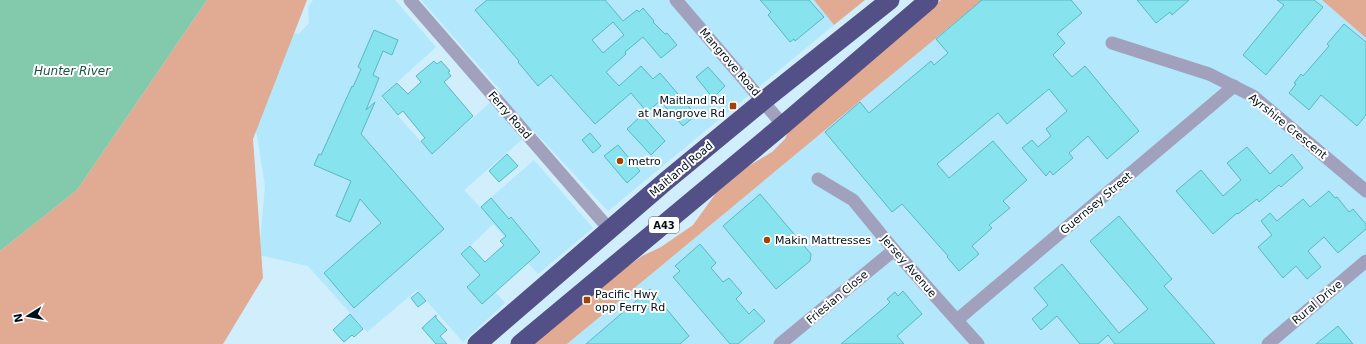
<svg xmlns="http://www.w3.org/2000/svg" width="1366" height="344" font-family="'DejaVu Sans',sans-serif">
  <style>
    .built { fill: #b3e7fc }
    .green { fill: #e1ab93 }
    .water { fill: #82caab }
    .building { fill: #87e4ef; stroke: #59b7c1; fill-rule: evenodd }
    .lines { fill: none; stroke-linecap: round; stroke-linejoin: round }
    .minor { stroke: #a1a1bd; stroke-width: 13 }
    .highway { stroke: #535088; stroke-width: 19 }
    .poi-dot { fill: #a44200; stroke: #fff; stroke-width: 1.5 }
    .labels { text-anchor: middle; stroke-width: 4; stroke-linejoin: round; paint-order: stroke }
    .shield { fill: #fff; stroke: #4c585e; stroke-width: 1 }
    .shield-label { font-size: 10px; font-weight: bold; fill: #001019 }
    .street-label { font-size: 11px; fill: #001019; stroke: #fff }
    .poi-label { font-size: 11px; fill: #001019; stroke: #fff; text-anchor: start }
    .water-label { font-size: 12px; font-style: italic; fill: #1b533e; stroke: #fff }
  </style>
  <rect width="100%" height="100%" fill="#d0eefb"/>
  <g class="built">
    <polygon points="313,0 395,0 436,47 381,97 432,154 502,92 421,0 814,0 834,25 608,211 533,130 464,190 480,207 534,160 593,228 538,274 493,224 461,255 505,303 463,342 417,290 367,332 308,266 259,255 265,186 255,123 292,33 299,34 309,23 308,7"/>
    <polygon points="982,0 1322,0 1366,38 1366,344 567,344"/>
  </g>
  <g class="green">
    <polygon points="207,0 307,0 253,139 263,278 223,344 0,344 0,251 77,190"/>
    <polygon points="814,0 865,0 834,25"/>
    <polygon points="941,0 982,0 567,344 531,344 589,294 642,256 661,247 693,225 716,193 747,167 772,152 785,139 792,123"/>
    <polygon points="1322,0 1366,0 1366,38"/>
  </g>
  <polygon class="water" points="0,0 207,0 77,190 0,251"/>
  <g class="building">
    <path d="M487,0H605L623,21L637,10L639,12L643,8L654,21L653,22L665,34L667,33L677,45L661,58L643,37L625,52L626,54L606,72L619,86L641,66L653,79L660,73L696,115L683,126L660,101L647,112L631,93L595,124L551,75L538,86L518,62L519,61L475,10ZM613,22L624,35L603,53L592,40Z"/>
    <polygon points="760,0 809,0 824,17 795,41 794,39 790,42 768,15 771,12"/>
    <polygon points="982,0 1071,0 1082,13 1057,34 1065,43 1053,55 1072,77 1085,66 1139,131 1107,159 1088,136 1069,153 1073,158 1053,175 1050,171 1046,176 1022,148 1032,140 1038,147 1051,136 1046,129 1067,111 1049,89 1007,124 998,113 937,164 949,178 993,141 1027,180 1003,201 1010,208 989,225 992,228 972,246 979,254 959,271 947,257 948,256 902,204 892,212 825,132 860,102 869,113 931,61 934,65 948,53 936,39"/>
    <polygon points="1137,0 1189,0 1172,15 1170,12 1156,23"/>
    <polygon points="1277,0 1314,0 1323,7 1266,75 1243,55 1284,5"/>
    <polygon points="1344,24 1366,42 1366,115 1357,126 1321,95 1309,110 1289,93 1296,84 1294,83 1301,74 1303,76 1329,46 1327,44"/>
    <polygon points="374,30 398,40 392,55 383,51 373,75 379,78 366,110 375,102 361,134 444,229 354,308 324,273 381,223 360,199 350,222 336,216 351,181 314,165 319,154 321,155 352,86 353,87 361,69 358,67"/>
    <polygon points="434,61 437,64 441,61 450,71 448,72 451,76 444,82 473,116 432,154 421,141 425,138 403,111 398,115 382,96 397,83 408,94 421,82 416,76"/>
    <polygon points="708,67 725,86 713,98 696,77"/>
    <polygon points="642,115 665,141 651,155 627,129"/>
    <polygon points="590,133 601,146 593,153 582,140"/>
    <polygon points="618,145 640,171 627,183 604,156"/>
    <polygon points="1247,147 1270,174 1292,154 1303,168 1281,187 1279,185 1259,202 1257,199 1238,214 1237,213 1213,234 1176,191 1201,170 1223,196 1241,180 1227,163"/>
    <polygon points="507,154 518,166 499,182 489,171"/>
    <polygon points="1329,191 1335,198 1337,197 1349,212 1353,209 1366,224 1366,229 1338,253 1324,237 1308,251 1321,267 1307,279 1296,266 1283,278 1258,247 1272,235 1261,221 1270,213 1277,221 1303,199 1310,207"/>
    <polygon points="760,194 811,254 810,261 776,289 723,226"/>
    <polygon points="491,198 509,219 511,217 540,252 482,304 467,287 480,275 461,254 470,246 485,262 504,245 500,241 506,236 481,207"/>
    <polygon points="1119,216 1172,279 1164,286 1215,344 1115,344 1108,335 1098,344 1080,344 1057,316 1041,330 1032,319 1048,305 1034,288 1062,264 1119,333 1148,309 1090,241"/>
    <polygon points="700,244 716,263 711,268 723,282 729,278 742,293 736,299 749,314 754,309 765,321 738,344 730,344 673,277 680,271 675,266"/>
    <polygon points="650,289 689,336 680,344 586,344"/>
    <polygon points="903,291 922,314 897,336 904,344 841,344 885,307 890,302 887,299 895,292 898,296"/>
    <polygon points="418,292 426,301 418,307 411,298"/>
    <polygon points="350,314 363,329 354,337 352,335 344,342 333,330"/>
    <polygon points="436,315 436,318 447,330 440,336 447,344 436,344 422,328"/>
    <polygon points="1338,326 1353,344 1316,344"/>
  </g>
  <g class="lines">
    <g class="minor">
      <polyline points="410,0 610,230"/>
      <polyline points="676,0 783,125"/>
      <polyline points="1112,43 1209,74 1253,96 1366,191"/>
      <polyline points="818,179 853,200 894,250 978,344"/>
      <polyline points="957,320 1234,86"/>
      <polyline points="780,344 894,250"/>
      <polyline points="1268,344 1366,261"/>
    </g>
    <g class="highway">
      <polyline points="477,344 666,181 763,101 890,0"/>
      <polyline points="520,344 783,125 929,0"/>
    </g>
  </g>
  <g class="poi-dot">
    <rect x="729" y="102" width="8" height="8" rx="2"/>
    <circle cx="620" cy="161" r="4"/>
    <circle cx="767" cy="240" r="4"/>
    <rect x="583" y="296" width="8" height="8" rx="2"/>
  </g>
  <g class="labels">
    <rect class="shield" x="649" y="217" width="30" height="16" rx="3"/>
    <g class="shield-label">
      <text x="664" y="229">A43</text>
    </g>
    <g class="street-label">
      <text transform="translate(730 62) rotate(49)" y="4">Mangrove Road</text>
      <text transform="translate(510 115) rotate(49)" y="4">Ferry Road</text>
      <text transform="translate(1288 126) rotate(39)" y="4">Ayrshire Crescent</text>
      <text transform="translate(681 169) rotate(-40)" y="4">Maitland Road</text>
      <text transform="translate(1096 203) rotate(-40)" y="4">Guernsey Street</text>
      <text transform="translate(909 266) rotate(49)" y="4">Jersey Avenue</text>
      <text transform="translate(837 297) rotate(-40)" y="4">Friesian Close</text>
      <text transform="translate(1317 302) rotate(-40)" y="4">Rural Drive</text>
    </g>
    <g class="poi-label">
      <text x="725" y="104" text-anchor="end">Maitland Rd<tspan x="725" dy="13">at Mangrove Rd</tspan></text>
      <text x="628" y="165">metro</text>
      <text x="775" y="244">Makin Mattresses</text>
      <text x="595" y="298">Pacific Hwy<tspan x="595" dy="13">opp Ferry Rd</tspan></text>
    </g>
    <g class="water-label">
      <text x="72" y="75">Hunter River</text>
    </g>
  </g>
  <g transform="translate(28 316) rotate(259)" stroke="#ffffff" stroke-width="3" paint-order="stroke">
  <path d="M0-3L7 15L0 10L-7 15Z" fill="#001019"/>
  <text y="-6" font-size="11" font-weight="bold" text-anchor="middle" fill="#001019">N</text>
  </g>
</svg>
